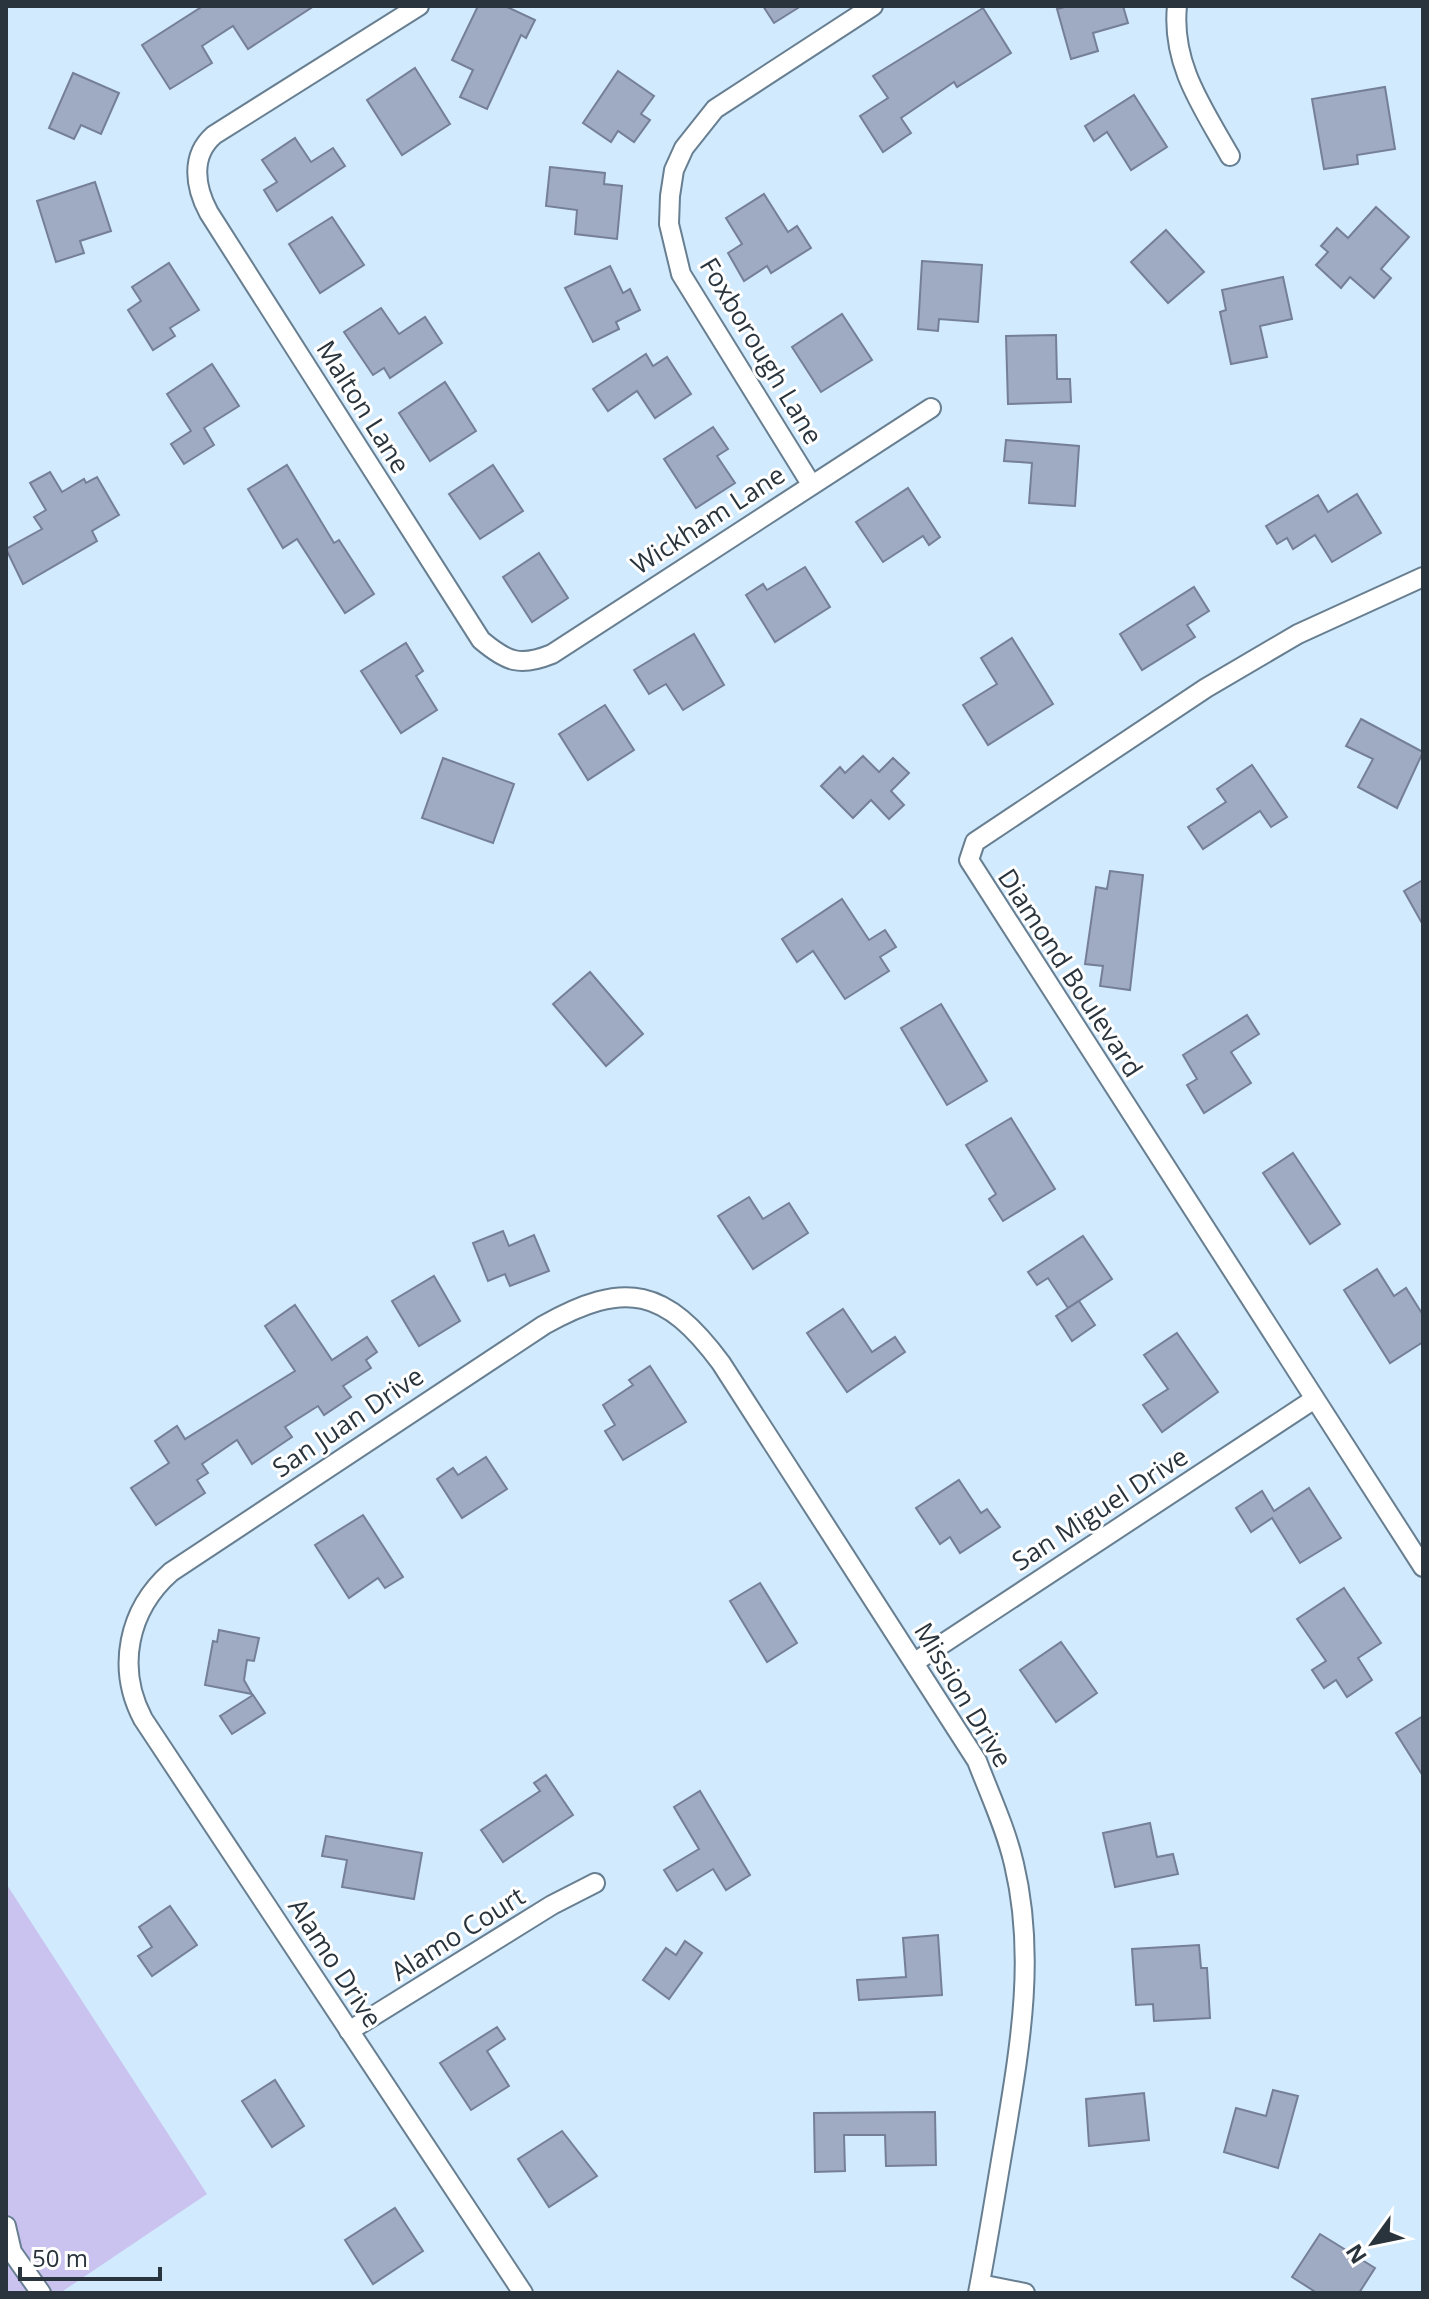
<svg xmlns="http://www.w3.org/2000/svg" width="1429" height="2299" font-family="'Open Sans',sans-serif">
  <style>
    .green { fill: #cac2ef }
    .building { fill: #9faac3; stroke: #757f97; stroke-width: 2 }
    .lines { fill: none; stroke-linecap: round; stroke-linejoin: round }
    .street-casing { stroke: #687f91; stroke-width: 22 }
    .street { stroke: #fff; stroke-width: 18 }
    .labels { text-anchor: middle; stroke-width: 6; stroke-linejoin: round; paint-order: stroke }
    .street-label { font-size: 26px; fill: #2a343c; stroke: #fff }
  </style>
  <rect width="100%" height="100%" fill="#d1eafe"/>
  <polygon class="green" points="7,1885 207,2194 60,2293 6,2293"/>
  <g class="building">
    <polygon points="203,6 314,6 248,49 233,26 202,46 212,63 170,89 142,45"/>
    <polygon points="478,6 505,6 535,20 526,38 521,35 487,109 460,97 473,70 452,60"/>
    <polygon points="763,6 801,6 774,23"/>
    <polygon points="1068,6 1123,6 1128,23 1093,33 1098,51 1071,59 1057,9"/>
    <polygon points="983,8 1011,53 957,87 954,82 901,118 911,133 883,152 860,116 888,98 873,76"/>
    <polygon points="415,68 450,124 402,155 367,100"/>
    <polygon points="618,71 654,96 641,114 650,120 634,142 618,131 611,142 583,123"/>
    <polygon points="73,73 119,93 101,134 81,125 74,139 49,128"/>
    <polygon points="1385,87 1395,149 1357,155 1358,164 1324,169 1312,99"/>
    <polygon points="1134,95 1167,147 1131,170 1107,132 1094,141 1085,126"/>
    <polygon points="295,138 311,162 333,148 345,166 277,211 264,190 277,182 262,160"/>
    <polygon points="550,167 605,173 604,184 622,186 617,239 575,234 577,210 546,206"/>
    <polygon points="95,182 111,231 80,241 84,253 56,262 37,201"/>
    <polygon points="764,194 788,232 797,226 811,248 771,273 767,266 744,281 728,253 742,244 726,218"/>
    <polygon points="1376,207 1409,237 1381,269 1391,278 1374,298 1350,277 1341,288 1316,265 1328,252 1321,246 1337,228 1348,238"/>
    <polygon points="332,217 364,265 320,293 289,244"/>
    <polygon points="1166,230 1204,272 1168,303 1131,262"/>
    <polygon points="922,261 982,265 978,322 939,319 938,331 918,329"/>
    <polygon points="169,263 199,310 170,328 175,336 153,350 128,310 141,301 132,287"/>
    <polygon points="610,266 623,293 630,289 640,310 616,322 619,329 593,342 565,288"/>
    <polygon points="1283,277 1292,319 1260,326 1267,357 1231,364 1220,312 1226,310 1222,290"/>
    <polygon points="381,308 399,334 425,317 442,343 390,378 384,368 373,375 344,332"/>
    <polygon points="842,314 872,360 821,392 792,347"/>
    <polygon points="1056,335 1057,379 1070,379 1071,402 1008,404 1006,336"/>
    <polygon points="646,354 653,366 667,357 691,394 655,418 637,391 608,411 593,389"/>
    <polygon points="212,364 239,406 204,428 214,445 184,464 171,444 191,431 167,394"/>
    <polygon points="445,382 476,431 430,461 399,413"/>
    <polygon points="713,427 728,449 717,456 735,483 696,508 664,459"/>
    <polygon points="1006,440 1079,446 1075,506 1029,503 1032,463 1004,461"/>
    <polygon points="287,465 334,543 339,540 374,594 345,613 297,539 283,548 248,489"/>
    <polygon points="493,465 523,511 480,539 449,494"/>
    <polygon points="50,472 62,492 84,479 86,483 97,477 119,515 92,531 97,541 23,584 6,549 42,529 34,517 46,510 30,483"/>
    <polygon points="908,488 940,537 929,545 923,536 883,562 856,522"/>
    <polygon points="1357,494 1381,533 1332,562 1315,535 1293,549 1287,538 1277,544 1266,526 1318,495 1328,512"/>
    <polygon points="539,553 568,598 532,622 503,577"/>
    <polygon points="805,567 830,607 775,642 746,595 763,584 767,590"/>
    <polygon points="1194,587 1209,611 1187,625 1195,637 1142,670 1120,634"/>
    <polygon points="694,634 724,685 683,710 666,684 649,694 634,670"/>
    <polygon points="1012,638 1053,704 988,745 963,705 997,684 981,658"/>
    <polygon points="406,643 423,671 416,676 437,710 401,733 361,671"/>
    <polygon points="605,705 634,750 588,780 559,734"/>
    <polygon points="1361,719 1423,752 1397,808 1358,787 1373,759 1346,746"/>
    <polygon points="863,756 879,772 893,758 909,773 891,791 904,805 889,819 871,800 853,818 821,786 840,767 845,773"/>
    <polygon points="443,758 514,784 493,843 422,818"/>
    <polygon points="1252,765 1287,817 1271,827 1260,811 1203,849 1188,827 1226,802 1217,789"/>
    <polygon points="1110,871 1143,875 1130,990 1100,986 1103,966 1085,964 1096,887 1107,889"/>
    <polygon points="1423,880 1423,925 1404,891"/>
    <polygon points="842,899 869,940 885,930 896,947 880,957 889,971 845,999 813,951 797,962 782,939"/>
    <polygon points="590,972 643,1034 606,1066 553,1004"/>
    <polygon points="941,1004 987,1081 947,1105 901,1028"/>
    <polygon points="1247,1015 1259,1034 1231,1052 1251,1083 1204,1113 1187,1085 1197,1079 1183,1055"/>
    <polygon points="1011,1118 1055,1189 1003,1221 989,1199 996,1194 966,1145"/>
    <polygon points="1293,1153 1340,1224 1310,1244 1263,1173"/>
    <polygon points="749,1197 763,1219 789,1203 808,1233 753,1269 718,1216"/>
    <polygon points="503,1231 509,1246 534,1235 549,1271 510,1286 505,1274 488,1281 473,1243"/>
    <polygon points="1083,1236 1112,1279 1068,1308 1048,1278 1037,1285 1028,1272"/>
    <polygon points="1377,1269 1394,1296 1406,1288 1423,1315 1423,1342 1390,1363 1344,1290"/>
    <polygon points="434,1276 460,1321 419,1346 392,1301"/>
    <polygon points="1079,1301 1095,1325 1072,1341 1056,1316"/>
    <polygon points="295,1305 332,1360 367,1337 377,1352 366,1360 371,1368 343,1386 351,1397 324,1415 318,1406 285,1427 292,1437 252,1464 237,1440 202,1464 208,1473 197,1480 205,1493 156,1525 131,1488 169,1463 155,1441 177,1426 185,1439 295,1371 265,1326"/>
    <polygon points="843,1309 872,1352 895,1337 905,1352 847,1392 807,1333"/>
    <polygon points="1177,1333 1218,1392 1162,1432 1143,1405 1168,1389 1144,1355"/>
    <polygon points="650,1366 686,1422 623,1460 605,1431 615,1425 603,1405 633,1385 629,1380"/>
    <polygon points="486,1457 507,1489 462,1518 437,1479 453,1468 458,1475"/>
    <polygon points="959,1480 981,1513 987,1509 1000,1527 960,1553 950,1537 940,1544 916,1508"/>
    <polygon points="1309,1488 1341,1538 1300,1563 1272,1518 1251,1532 1236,1508 1262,1491 1274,1511"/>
    <polygon points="363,1515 403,1577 385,1588 378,1578 349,1598 315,1545"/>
    <polygon points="760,1583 797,1643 767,1662 730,1601"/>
    <polygon points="1344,1588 1381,1643 1358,1658 1372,1680 1347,1697 1336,1680 1324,1688 1312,1670 1326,1661 1297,1619"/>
    <polygon points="219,1630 259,1638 254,1661 247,1660 244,1680 252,1694 205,1685 213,1641 217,1642"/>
    <polygon points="1061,1642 1097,1693 1056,1722 1020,1670"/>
    <polygon points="253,1695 265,1713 232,1734 220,1716"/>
    <polygon points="1423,1716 1423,1776 1396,1733"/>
    <polygon points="546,1775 573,1815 503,1862 481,1830 540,1791 534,1783"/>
    <polygon points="700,1791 750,1875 726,1890 713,1869 677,1891 664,1870 699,1849 674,1807"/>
    <polygon points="1150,1823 1157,1857 1173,1854 1178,1874 1115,1887 1103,1833"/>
    <polygon points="326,1836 422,1853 414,1899 342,1887 347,1860 322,1856"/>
    <polygon points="170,1906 197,1945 152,1976 138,1956 152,1947 139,1927"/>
    <polygon points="938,1935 942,1995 859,2000 857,1980 906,1977 903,1938"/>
    <polygon points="685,1941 702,1953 669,1999 643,1980 666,1948 676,1955"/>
    <polygon points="1199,1945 1201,1968 1207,1968 1210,2018 1154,2021 1153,2004 1136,2005 1132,1949"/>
    <polygon points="497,2027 505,2039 487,2051 509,2086 471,2110 440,2063"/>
    <polygon points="275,2080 304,2126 272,2147 242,2101"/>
    <polygon points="1273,2090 1298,2096 1278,2168 1224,2152 1236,2108 1266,2116"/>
    <polygon points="1144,2093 1149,2140 1089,2146 1086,2099"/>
    <polygon points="935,2112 936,2165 886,2166 885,2135 844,2135 845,2171 815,2172 814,2113"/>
    <polygon points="562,2131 597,2176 549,2207 518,2159"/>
    <polygon points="395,2208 423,2251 373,2284 345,2240"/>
    <polygon points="1320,2234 1375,2268 1359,2293 1317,2293 1292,2277"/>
  </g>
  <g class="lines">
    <g class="street-casing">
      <g id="street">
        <path d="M419,6L214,135C190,156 195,187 209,213L481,640C507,662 520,667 552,654L931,408"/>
        <path d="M1177,6C1171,64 1203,108 1230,156"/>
        <polyline points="811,484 681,274 669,224 670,196 674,170 684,148 715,109 873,6"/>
        <polyline points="1423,577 1298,634 1206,688 975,842 969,860 1423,1567"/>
        <polyline points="915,1662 1313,1400"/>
        <polyline points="349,2031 552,1905 595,1883"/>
        <polyline points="6,2226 12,2252 41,2293"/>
        <polyline points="980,2284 1025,2293"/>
        <path d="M523,2293L143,1719C116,1668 128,1610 171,1572L544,1325C626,1279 666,1289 721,1363L977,1761C990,1795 1006,1829 1014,1864C1036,1956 1020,2046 1005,2137C996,2189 988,2241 978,2293"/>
      </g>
    </g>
    <use href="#street" class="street"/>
  </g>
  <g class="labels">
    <g class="street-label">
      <text transform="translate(761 351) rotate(59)" y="9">Foxborough Lane</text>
      <text transform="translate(363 407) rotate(58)" y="9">Malton Lane</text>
      <text transform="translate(708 520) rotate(-33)" y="9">Wickham Lane</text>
      <text transform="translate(1070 973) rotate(57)" y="9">Diamond Boulevard</text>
      <text transform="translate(348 1422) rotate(-34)" y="9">San Juan Drive</text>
      <text transform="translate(1100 1509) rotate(-33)" y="9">San Miguel Drive</text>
      <text transform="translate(963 1695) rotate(59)" y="9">Mission Drive</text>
      <text transform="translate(458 1934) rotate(-32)" y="9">Alamo Court</text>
      <text transform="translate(335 1963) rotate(57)" y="9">Alamo Drive</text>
    </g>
  </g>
  <rect width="1429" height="2299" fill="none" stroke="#2a343c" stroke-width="16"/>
  <g transform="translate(1373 2243) rotate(237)" stroke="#ffffff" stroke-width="6" paint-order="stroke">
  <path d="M0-6L14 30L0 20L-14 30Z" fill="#2a343c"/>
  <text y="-12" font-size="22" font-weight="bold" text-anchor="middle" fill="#2a343c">N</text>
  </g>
  <path d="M20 2267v12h140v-12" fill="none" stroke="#2a343c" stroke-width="4"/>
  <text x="32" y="2267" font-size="24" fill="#2a343c" stroke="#ffffff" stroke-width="6" paint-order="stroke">50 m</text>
</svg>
